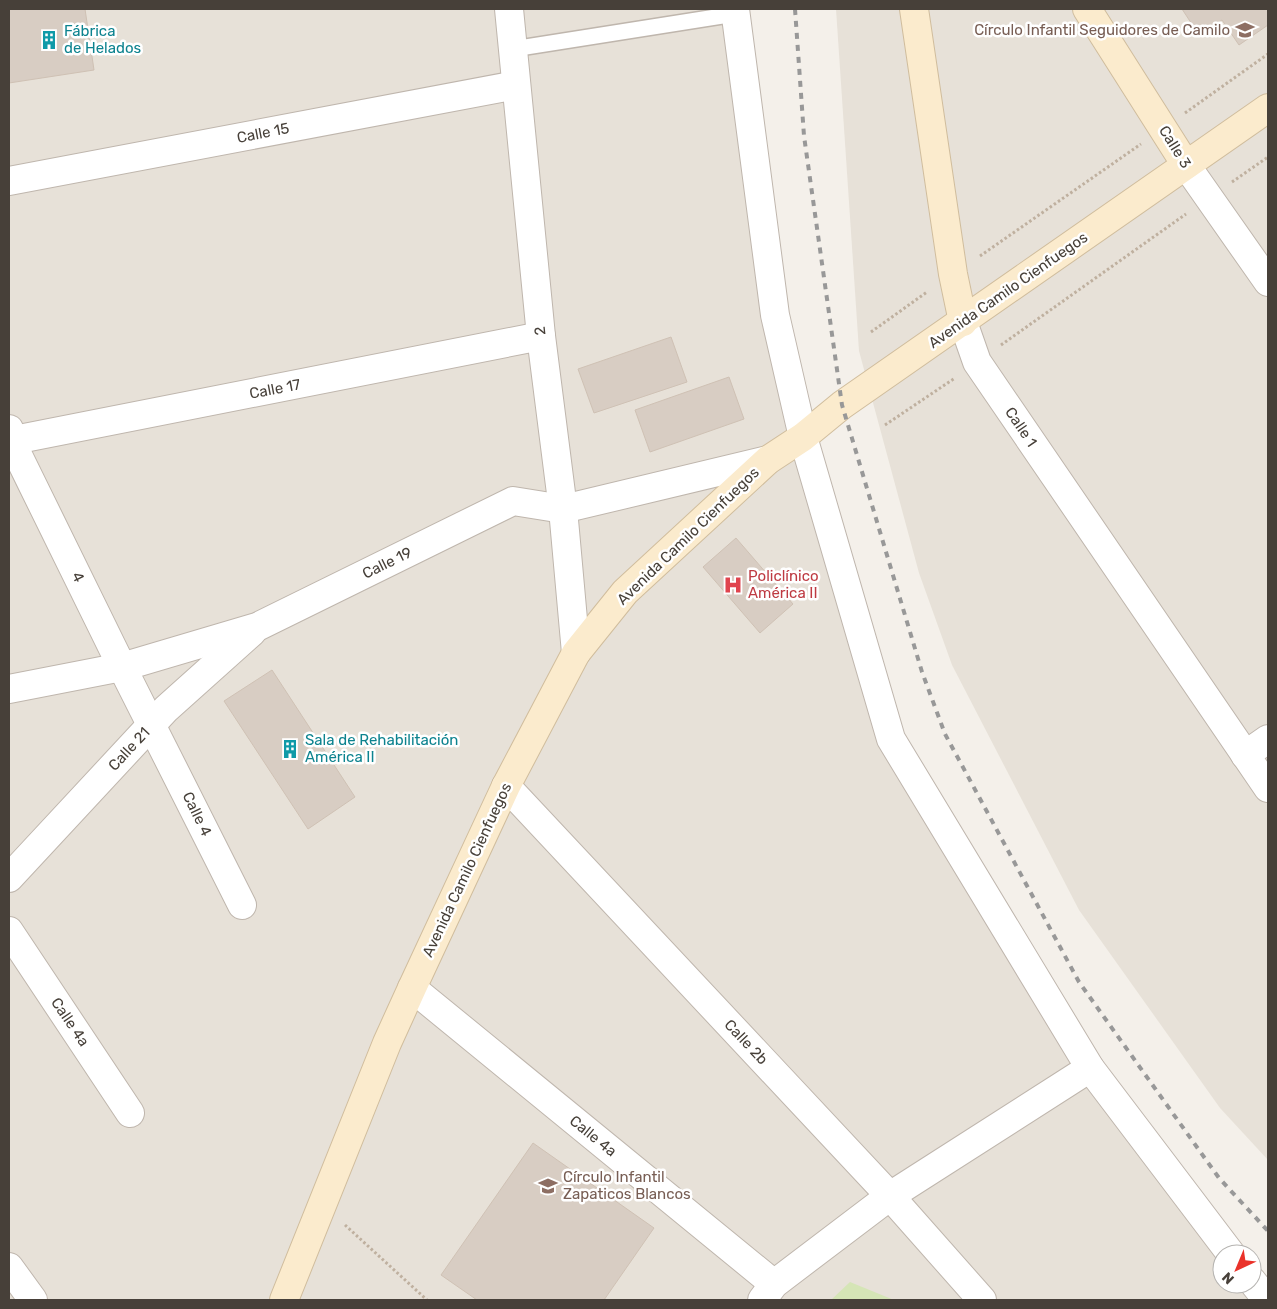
<svg xmlns="http://www.w3.org/2000/svg" width="1277" height="1309" font-family="Rubik,sans-serif">
  <style>
    .residential { fill: #e7e1d8 }
    .green { fill: #d5e5b6 }
    .building { fill: #d8cdc3; stroke: #cfc1b4 }
    .lines { fill: none; stroke-linecap: round; stroke-linejoin: round }
    .lane-casing { stroke: #bfb6ad; stroke-width: 18 }
    .street-casing { stroke: #bfb6ad; stroke-width: 30 }
    .secondary-casing { stroke: #d0bd9d; stroke-width: 30 }
    .path { stroke: #bfb09f; stroke-width: 3; stroke-dasharray: 2.5 2.5; stroke-linecap: butt }
    .lane { stroke: #fff; stroke-width: 15 }
    .street { stroke: #fff; stroke-width: 28 }
    .secondary { stroke: #fbebcd; stroke-width: 28 }
    .rail { stroke: #989898; stroke-width: 4; stroke-dasharray: 6 6; stroke-linecap: butt }
    .labels { text-anchor: middle; stroke-width: 5; stroke-linejoin: round; paint-order: stroke }
    .education-label { font-size: 15px; fill: #785e54; stroke: #fff; text-anchor: end }
    .culture-label { font-size: 15px; fill: #0d838f; stroke: #fff; text-anchor: start }
    .street-label { font-size: 15px; fill: #474039; stroke: #fff }
    .health-label { font-size: 15px; fill: #be3a42; stroke: #fff; text-anchor: start }
  </style>
  <rect width="100%" height="100%" fill="#f4f0ea"/>
  <g class="residential">
    <polygon points="9,9 735,9 801,391 897,740 1222,1262 1222,1284 1238,1284 1258,1300 9,1300"/>
    <polygon points="836,9 1268,9 1268,1160 1220,1108 1079,910 952,665 919,573 859,351"/>
  </g>
  <polygon class="green" points="850,1282 894,1300 831,1300"/>
  <g class="building">
    <polygon points="9,9 85,9 94,70 9,83"/>
    <polygon points="1182,9 1268,9 1268,25 1239,45 1222,20 1199,35"/>
    <polygon points="671,337 687,382 594,413 578,369"/>
    <polygon points="729,377 744,419 650,452 635,410"/>
    <polygon points="736,538 793,604 760,633 703,567"/>
    <polygon points="272,670 355,797 308,829 224,701"/>
    <polygon points="533,1143 654,1228 604,1300 477,1300 441,1275"/>
  </g>
  <g class="lines">
    <g class="lane-casing">
      <polyline id="lane" points="513,49 735,14"/>
    </g>
    <g class="street-casing">
      <g id="street">
        <polyline points="509,9 541,336 563,509 576,653"/>
        <polyline points="735,9 775,315 803,437 891,739 1090,1068 1231,1254"/>
        <polyline points="1186,165 1268,282"/>
        <polyline points="9,181 516,85"/>
        <polyline points="963,322 977,362 1268,788"/>
        <polyline points="9,429 11,441 122,667 242,905"/>
        <polyline points="9,441 541,336"/>
        <polyline points="9,689 122,667 257,627 513,501 563,509 768,460"/>
        <polyline points="1245,755 1268,739"/>
        <polyline points="506,786 890,1196 982,1300"/>
        <polyline points="9,878 166,709 252,632"/>
        <polyline points="9,931 130,1113"/>
        <polyline points="412,988 774,1284"/>
        <polyline points="9,1267 33,1300"/>
        <polyline points="1252,1281 1267,1300"/>
        <polyline points="762,1300 774,1284 890,1196 1090,1068"/>
      </g>
    </g>
    <g class="secondary-casing">
      <g id="secondary">
        <polyline points="914,9 953,274 963,322"/>
        <polyline points="1087,9 1186,165"/>
        <polyline points="284,1300 387,1043 412,988 506,786 576,653 625,592 768,460 803,437 842,405 1268,108"/>
      </g>
    </g>
    <g class="path">
      <polyline points="1185,113 1268,54"/>
      <polyline points="1232,182 1268,157"/>
      <polyline points="980,256 1141,144"/>
      <polyline points="871,332 927,292"/>
      <polyline points="1001,345 1186,214"/>
      <polyline points="885,425 955,378"/>
      <polyline points="345,1225 427,1300"/>
    </g>
    <use href="#lane" class="lane"/>
    <use href="#street" class="street"/>
    <use href="#secondary" class="secondary"/>
    <polyline class="rail" points="795,9 804,136 842,405 922,672 945,734 1079,982 1219,1178 1268,1231"/>
  </g>
  <defs>
    <g id="school-bare" transform="scale(1.5)"><path d="M0-5L7-2L0 1L-7-2ZM-4 1L0 2.5L4 1V4Q0 6-4 4Z" fill="#8d6e63" stroke="#fff" stroke-width="2.5" paint-order="stroke"/></g>
    <g id="building-bare" transform="scale(1.5)"><path d="M-4-6H4V6H1V3H-1V6H-4ZM-2.5-4.3h1.7v1.8h-1.7ZM.8-4.3h1.7v1.8H.8ZM-2.5-1h1.7V.8h-1.7ZM.8-1h1.7V.8H.8Z" fill="#0f9aa8" stroke="#fff" stroke-width="2.5" paint-order="stroke"/></g>
    <g id="hospital-bare" transform="scale(1.5)"><path d="M-5-5h3v3.5h4V-5h3V5h-3V1.5h-4V5h-3Z" fill="#e0444e" stroke="#fff" stroke-width="2.5" paint-order="stroke"/></g>
  </defs>
  <g fill-rule="evenodd">
    <use href="#school-bare" x="1245" y="30"/>
    <use href="#building-bare" x="49" y="40"/>
    <use href="#hospital-bare" x="733" y="585"/>
    <use href="#building-bare" x="290" y="749"/>
    <use href="#school-bare" x="548" y="1186"/>
  </g>
  <g class="labels">
    <g class="education-label">
      <text x="1230" y="35">Círculo Infantil Seguidores de Camilo</text>
      <text x="563" y="1182" text-anchor="start">Círculo Infantil<tspan x="563" dy="17">Zapaticos Blancos</tspan></text>
    </g>
    <g class="culture-label">
      <text x="64" y="36">Fábrica<tspan x="64" dy="17">de Helados</tspan></text>
      <text x="305" y="745">Sala de Rehabilitación<tspan x="305" dy="17">América II</tspan></text>
    </g>
    <g class="street-label">
      <text transform="translate(263 133) rotate(-11)" y="5">Calle 15</text>
      <text transform="translate(1175 147) rotate(58)" y="5">Calle 3</text>
      <text transform="translate(1008 290) rotate(-35)" y="5">Avenida Camilo Cienfuegos</text>
      <text transform="translate(540 331) rotate(-96)" y="5">2</text>
      <text transform="translate(275 389) rotate(-11)" y="5">Calle 17</text>
      <text transform="translate(1021 427) rotate(56)" y="5">Calle 1</text>
      <text transform="translate(688 536) rotate(-44)" y="5">Avenida Camilo Cienfuegos</text>
      <text transform="translate(387 563) rotate(-26)" y="5">Calle 19</text>
      <text transform="translate(78 577) rotate(64)" y="5">4</text>
      <text transform="translate(129 749) rotate(-47)" y="5">Calle 21</text>
      <text transform="translate(197 814) rotate(64)" y="5">Calle 4</text>
      <text transform="translate(467 870) rotate(-65)" y="5">Avenida Camilo Cienfuegos</text>
      <text transform="translate(70 1022) rotate(56)" y="5">Calle 4a</text>
      <text transform="translate(746 1042) rotate(47)" y="5">Calle 2b</text>
      <text transform="translate(593 1136) rotate(39)" y="5">Calle 4a</text>
    </g>
    <g class="health-label">
      <text x="748" y="581">Policlínico<tspan x="748" dy="17">América II</tspan></text>
    </g>
  </g>
  <rect width="1277" height="1309" fill="none" stroke="#474039" stroke-width="20"/>
  <g transform="translate(1237 1269) rotate(224)"><circle r="24" fill="#ffffff" stroke="#b5b3b0"/>
  <path d="M0-4L9 19L0 12L-9 19Z" fill="#ea322a"/>
  <text y="-8" font-size="14" font-weight="bold" text-anchor="middle" fill="#474039">N</text>
  </g>
</svg>
